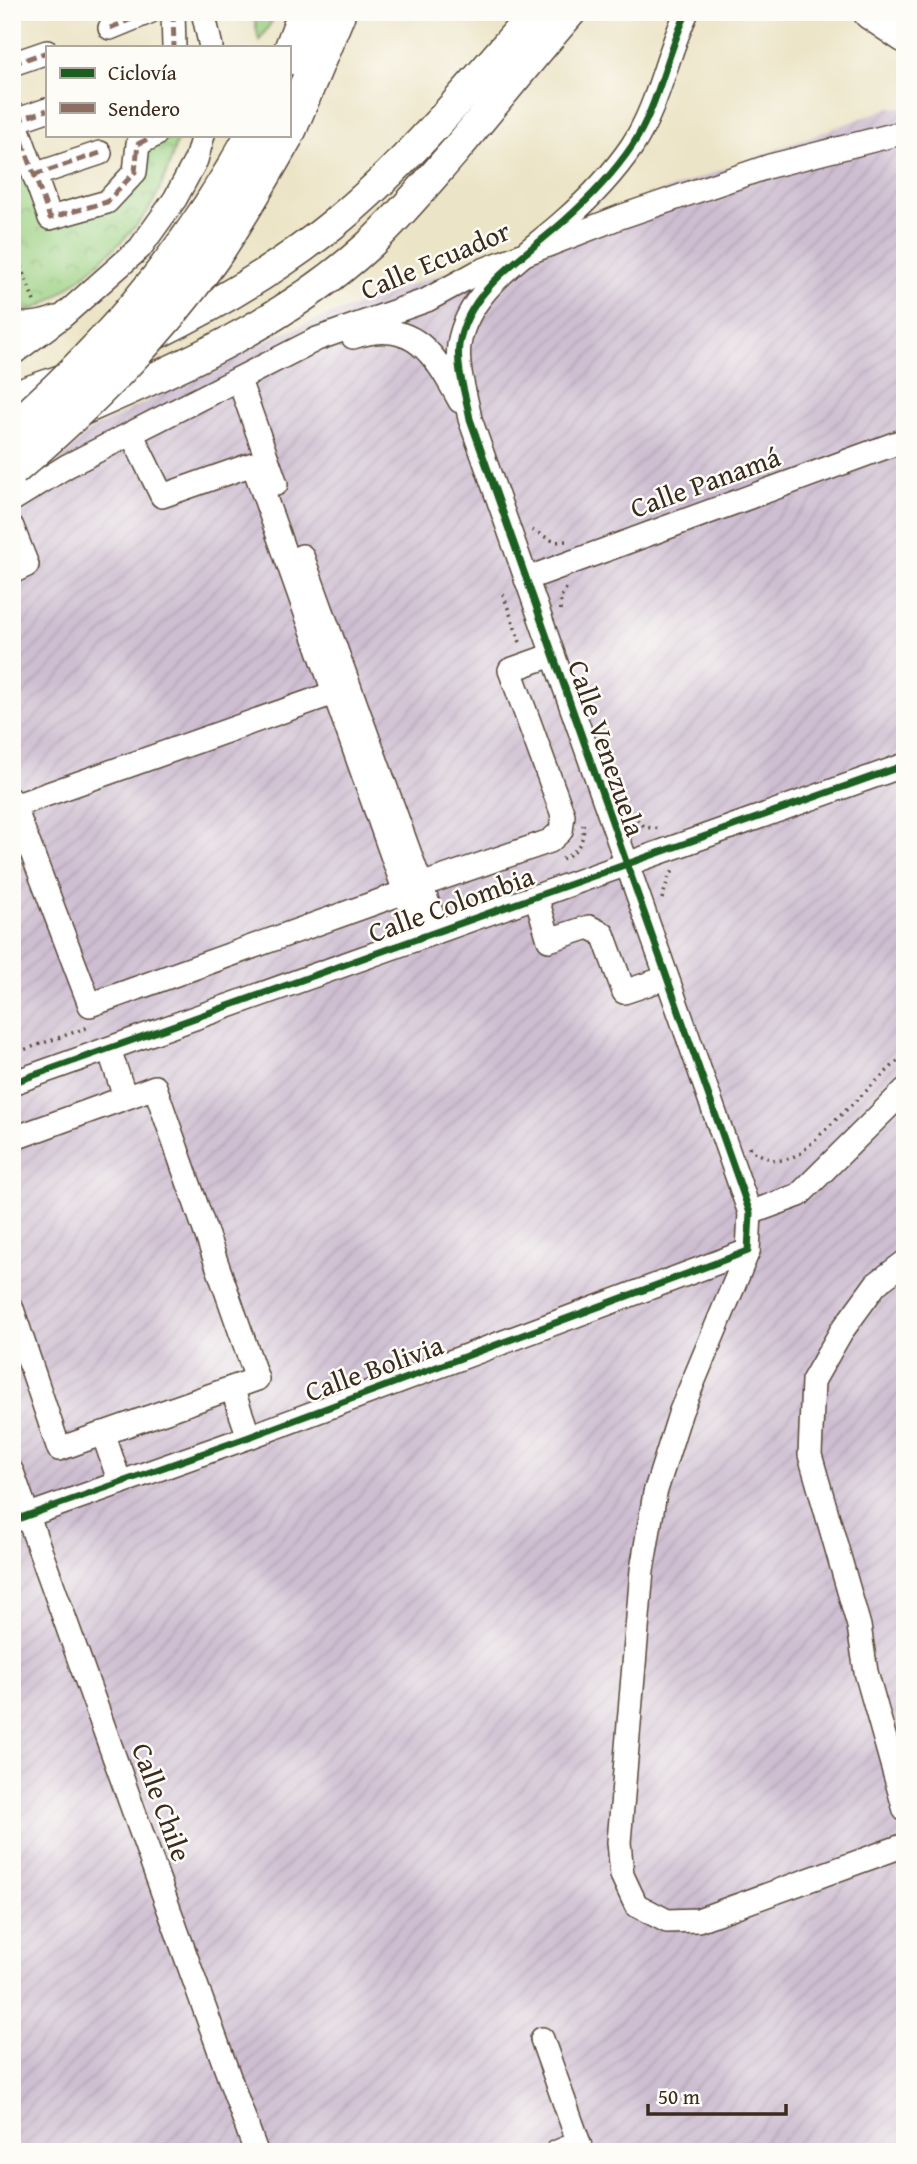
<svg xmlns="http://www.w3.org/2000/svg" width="917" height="2164" font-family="'Gentium Book Plus',serif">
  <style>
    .industrial { fill: url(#industrial-furrows) }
    .grass { fill: url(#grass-tufts); stroke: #6b7d50; stroke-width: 2 }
    .park { fill: url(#park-crowns); stroke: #6b7d50; stroke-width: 2 }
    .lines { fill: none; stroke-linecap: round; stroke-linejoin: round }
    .minor-casing { stroke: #564637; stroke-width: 26 }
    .major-casing { stroke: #564637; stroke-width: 33 }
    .highway-casing { stroke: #564637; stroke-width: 38 }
    .path { stroke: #564637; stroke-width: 3.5; stroke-dasharray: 2 5; stroke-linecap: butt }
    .minor { stroke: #fff; stroke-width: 23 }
    .major { stroke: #fff; stroke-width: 30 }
    .highway { stroke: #fff; stroke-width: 35 }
    .highway-bridge-casing { stroke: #564637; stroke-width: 38; stroke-linecap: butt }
    .highway-bridge { stroke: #fff; stroke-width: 35 }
    .quiet { stroke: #8d6e63; stroke-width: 5; stroke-dasharray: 10 5; stroke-linecap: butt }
    .cycleway-casing { stroke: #fdfcf7; stroke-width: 11 }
    .cycleway { stroke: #1b5e20; stroke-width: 7 }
    .labels { text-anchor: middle; stroke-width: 5; stroke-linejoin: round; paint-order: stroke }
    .street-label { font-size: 28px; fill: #3b2a1e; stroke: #fdfcf7 }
  </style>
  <defs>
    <pattern id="industrial-furrows" width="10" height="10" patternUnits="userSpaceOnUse" patternTransform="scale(1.75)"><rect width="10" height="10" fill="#cebed1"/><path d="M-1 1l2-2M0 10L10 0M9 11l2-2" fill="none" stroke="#b2a3b3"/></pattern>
    <pattern id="grass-tufts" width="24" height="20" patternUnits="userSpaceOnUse" patternTransform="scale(1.75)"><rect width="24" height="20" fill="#9bd082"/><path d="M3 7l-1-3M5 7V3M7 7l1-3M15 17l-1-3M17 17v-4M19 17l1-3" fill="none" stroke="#80a96a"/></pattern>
    <pattern id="park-crowns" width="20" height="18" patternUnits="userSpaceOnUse" patternTransform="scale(1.75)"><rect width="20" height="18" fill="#9bd082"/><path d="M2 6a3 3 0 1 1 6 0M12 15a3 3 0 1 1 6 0" fill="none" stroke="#80a96a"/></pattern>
  </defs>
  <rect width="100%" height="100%" fill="#fdfcf7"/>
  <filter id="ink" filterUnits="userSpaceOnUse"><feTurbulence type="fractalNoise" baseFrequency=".0143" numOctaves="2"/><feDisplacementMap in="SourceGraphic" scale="14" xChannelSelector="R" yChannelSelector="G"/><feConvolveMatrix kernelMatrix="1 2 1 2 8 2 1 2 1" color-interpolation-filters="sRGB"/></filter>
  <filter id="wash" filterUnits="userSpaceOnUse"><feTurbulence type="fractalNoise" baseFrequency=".00686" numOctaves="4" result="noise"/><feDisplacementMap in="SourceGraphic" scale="28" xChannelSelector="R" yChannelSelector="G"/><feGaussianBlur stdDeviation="1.57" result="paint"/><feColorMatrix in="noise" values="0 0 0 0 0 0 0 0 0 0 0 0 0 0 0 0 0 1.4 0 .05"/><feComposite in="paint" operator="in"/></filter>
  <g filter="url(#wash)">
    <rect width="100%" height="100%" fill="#ece4c6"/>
    <polygon class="industrial" points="891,107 905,108 905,2152 12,2152 12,509 87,432 279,334"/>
    <polygon class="grass" points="253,12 278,12 259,41"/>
    <path class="park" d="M12,132L45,226L88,211L130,165L127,140L139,135H178C172,161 159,198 142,219C125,240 53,308 28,310C24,311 17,308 12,307Z"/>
  </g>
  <g filter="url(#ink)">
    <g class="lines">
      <g class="minor-casing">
        <g id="minor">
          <polyline points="173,12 174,47"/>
          <polyline points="203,12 211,47"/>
          <path d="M687,12C666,55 659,105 632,146C613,174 589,199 564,221C525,256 467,290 459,345C456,369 466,396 470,419L750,1213L748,1251L681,1411L655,1493L642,1570L619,1842L622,1875L636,1905L667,1921L698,1920L905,1845"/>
          <polyline points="110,28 149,12"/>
          <polyline points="12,64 47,52"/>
          <polyline points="12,113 50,218 107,202 135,172 138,144 155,135"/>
          <polyline points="15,121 47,110"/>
          <polyline points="34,175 100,153"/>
          <path d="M12,323C28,326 41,324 56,318"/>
          <path d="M353,337C414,317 435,355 460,401"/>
          <polyline points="12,354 63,316 140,248 175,199 196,160 203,135"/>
          <polyline points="239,380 276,484"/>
          <polyline points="132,435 162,496 253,464 421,937"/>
          <polyline points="12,500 67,466 317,339 427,300 478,272 620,217 770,166 905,132"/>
          <polyline points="12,527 27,565 12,572"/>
          <polyline points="302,556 421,885"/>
          <polyline points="526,579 905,440"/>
          <polyline points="12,800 90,1005 405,892"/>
          <polyline points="14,806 334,693"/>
          <polyline points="536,896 549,940 589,927 603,934 624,992 666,978"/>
          <polyline points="438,931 421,885 550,841 561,831 563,815 510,670 552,655"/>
          <polyline points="109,1049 125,1097"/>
          <polyline points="12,1083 905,765"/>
          <polyline points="12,1139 155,1087 257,1379 59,1449 12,1309"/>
          <polyline points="750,1213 799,1195 905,1090"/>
          <polyline points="905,1262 876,1284 841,1332 813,1381 810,1455 859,1626 866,1672 905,1810"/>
          <polyline points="232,1388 249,1437"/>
          <polyline points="103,1433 120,1483"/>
          <polyline points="12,1472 256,2152"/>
          <polyline points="12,1521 249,1437 748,1251"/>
          <polyline points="542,2039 582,2152"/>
          <polyline points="557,2152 579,2143"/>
        </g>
      </g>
      <g class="major-casing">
        <g id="major">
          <path d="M152,336C218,304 280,268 337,221C411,160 472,84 535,12"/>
          <polyline points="12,397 70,377"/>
          <path d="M80,411C182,367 286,321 369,245C400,216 427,183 455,151C493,105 531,58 571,12"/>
        </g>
      </g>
      <g class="highway-casing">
        <g id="highway">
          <polyline points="871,12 905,35"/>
          <polyline points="289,57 306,12"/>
          <polyline points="289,129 338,12"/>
        </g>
      </g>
      <g class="path">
        <polyline points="12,240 35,304"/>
        <polyline points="532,530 555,542 567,541"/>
        <polyline points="503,594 521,645"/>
        <polyline points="560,610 561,597 568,585"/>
        <polyline points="632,815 645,827 661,829"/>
        <path d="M562,859C576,853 586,840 583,824"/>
        <polyline points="662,899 669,876 675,869"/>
        <polyline points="12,1054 89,1027"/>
        <path d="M749,1147L750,1150C774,1161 777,1165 801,1153L905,1054"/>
      </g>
      <use href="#minor" class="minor"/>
      <use href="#major" class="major"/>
      <use href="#highway" class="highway"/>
      <g class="highway-bridge-casing">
        <g id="highway-bridge">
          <path d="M12,431C109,347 192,248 253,135"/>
          <path d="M12,469C85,406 155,338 211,259C239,219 262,177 286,135"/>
        </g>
      </g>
      <use href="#highway-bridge" class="highway-bridge"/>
      <g class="quiet">
        <polyline points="173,12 174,47"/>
        <polyline points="110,28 149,12"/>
        <polyline points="61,47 64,46"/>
        <polyline points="12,64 47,52"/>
        <polyline points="12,113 50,218 107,202 135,172 138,144 155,135"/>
        <polyline points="15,121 47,110"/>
        <polyline points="34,175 100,153"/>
      </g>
      <g class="cycleway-casing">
        <g id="cycleway">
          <polyline points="12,1083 905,765"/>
          <path d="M12,1521L249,1437L748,1251L750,1213L470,419C466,396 456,369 459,345C467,290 525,256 564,221C589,199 613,174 632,146C659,105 666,55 687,12"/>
        </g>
      </g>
      <use href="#cycleway" class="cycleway"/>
    </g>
  </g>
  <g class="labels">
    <g class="street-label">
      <text transform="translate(435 260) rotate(-23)" y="10">Calle Ecuador</text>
      <text transform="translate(705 482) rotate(-20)" y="10">Calle Panamá</text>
      <text transform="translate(607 748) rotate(71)" y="10">Calle Venezuela</text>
      <text transform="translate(451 904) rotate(-20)" y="10">Calle Colombia</text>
      <text transform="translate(374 1368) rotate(-20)" y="10">Calle Bolivia</text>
      <text transform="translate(162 1802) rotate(70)" y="10">Calle Chile</text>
    </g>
  </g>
  <rect width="917" height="2164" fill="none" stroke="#fdfcf7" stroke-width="42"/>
  <rect x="46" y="46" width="245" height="91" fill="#fdfcf7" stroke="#afa8a0" stroke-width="2"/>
  <rect x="60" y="68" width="35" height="10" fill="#1b5e20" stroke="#afa8a0" stroke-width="2"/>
  <text x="108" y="80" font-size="21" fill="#3b2a1e">Ciclovía</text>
  <rect x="60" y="103" width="35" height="10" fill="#8d6e63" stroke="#afa8a0" stroke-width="2"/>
  <text x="108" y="116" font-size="21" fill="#3b2a1e">Sendero</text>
  <path d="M648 2104v10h138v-10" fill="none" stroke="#3b2a1e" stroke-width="3.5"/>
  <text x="658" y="2104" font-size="21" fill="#3b2a1e" stroke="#fdfcf7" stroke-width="5" paint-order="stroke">50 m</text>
</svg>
